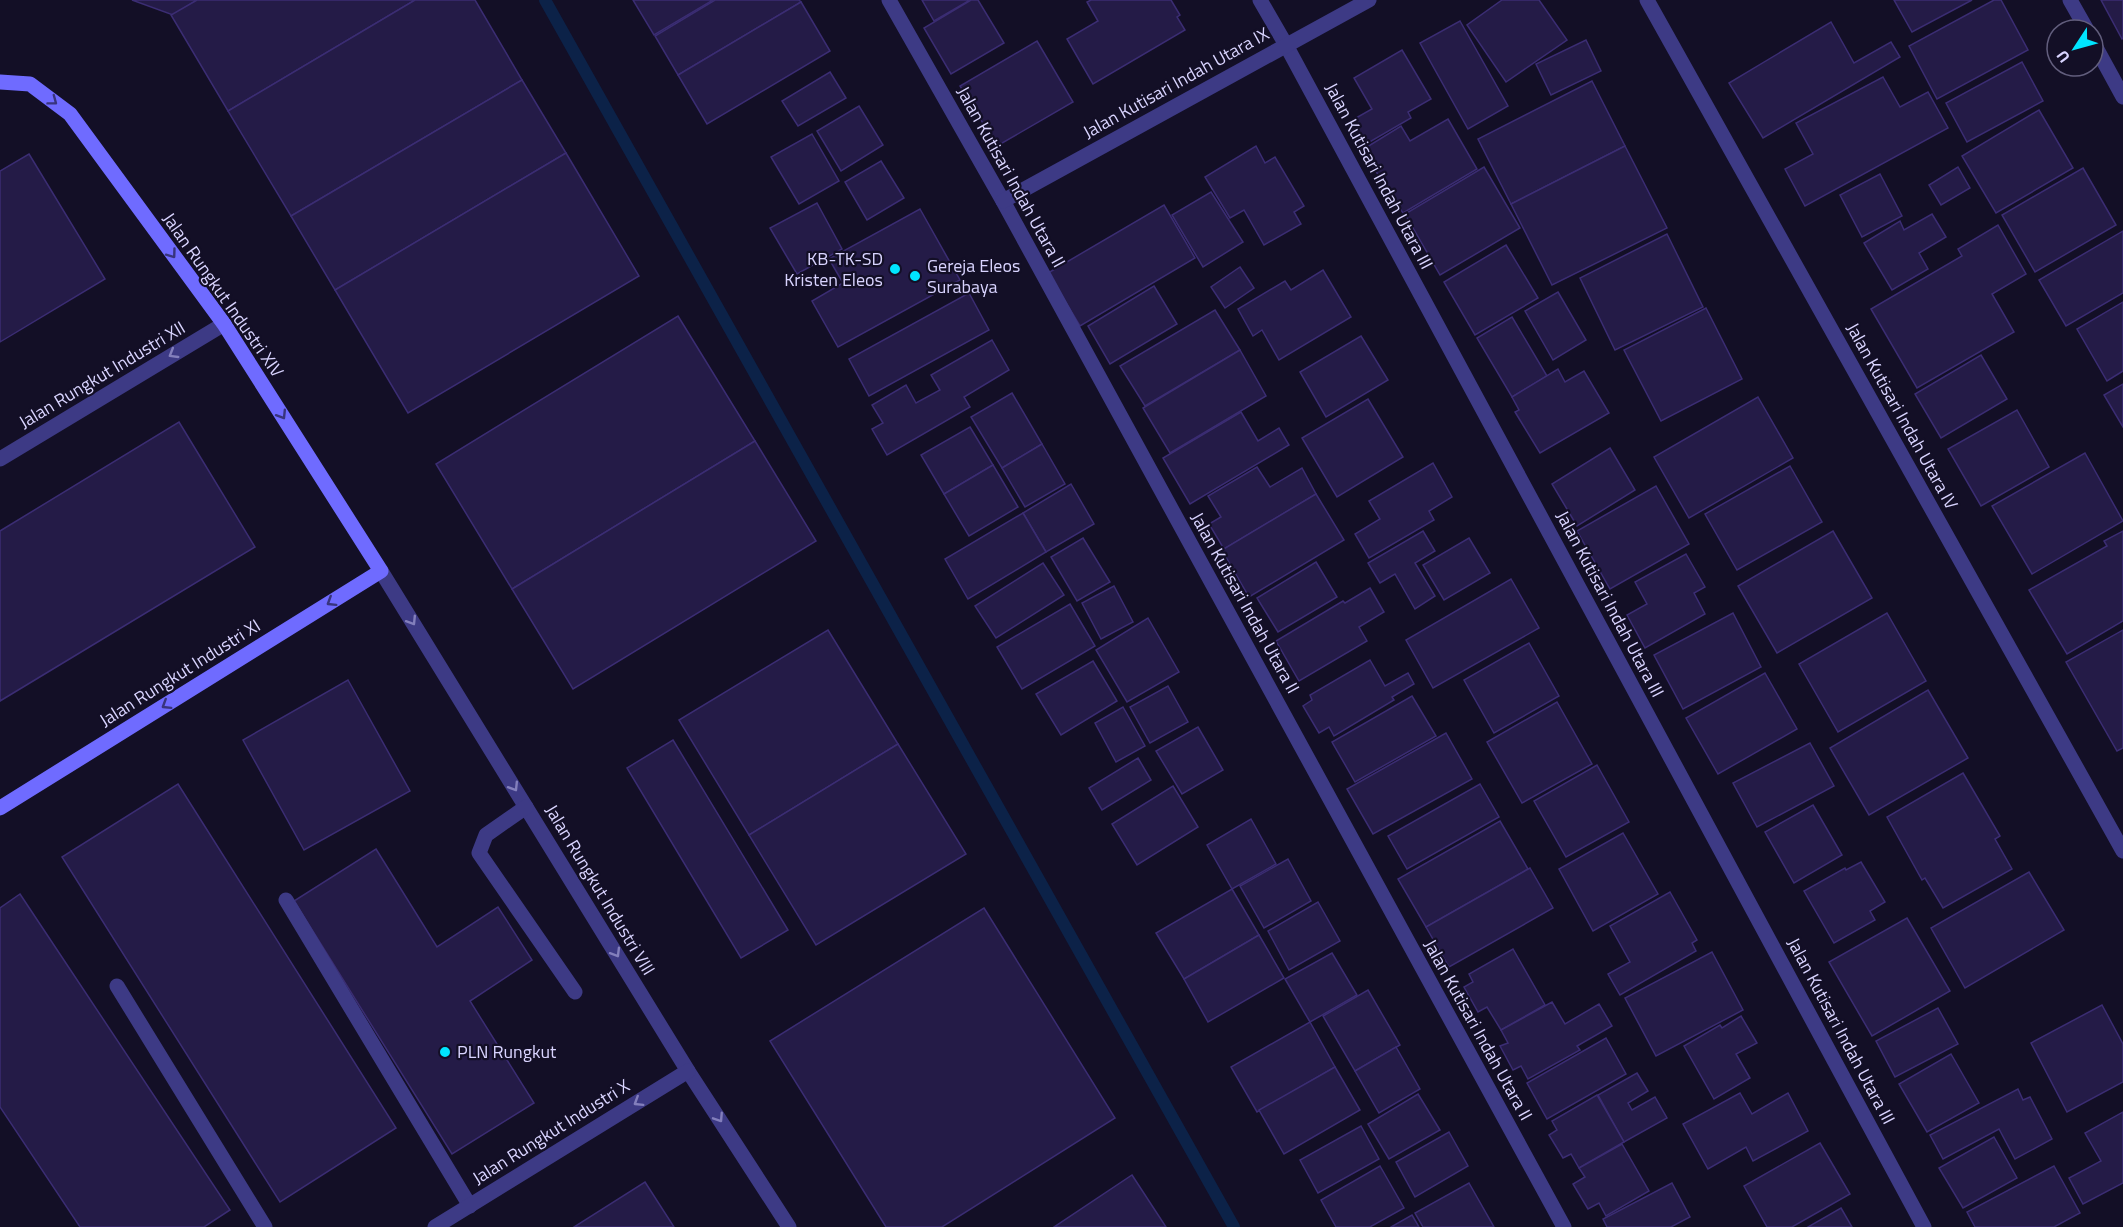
<svg xmlns="http://www.w3.org/2000/svg" width="2123" height="1227" font-family="'Titillium Web',sans-serif">
  <style>
    .lines { fill: none; stroke-linecap: round; stroke-linejoin: round }
    .stream { stroke: #0c2248; stroke-width: 12 }
    .building { fill: #241b47; stroke: #3b2d73; stroke-width: 1.5 }
    .lane { stroke: #3d3a85; stroke-width: 15 }
    .street { stroke: #3d3a85; stroke-width: 15 }
    .secondary { stroke: #6f6bff; stroke-width: 15 }
    .oneway { stroke: #38347d }
    .oneway2 { stroke: #837fbc }
    .poi-dot { fill: #00e5ff; stroke: #130f26; stroke-width: 2 }
    .labels { text-anchor: middle; stroke-width: 4.5; stroke-linejoin: round; paint-order: stroke }
    .street-label { font-size: 18px; fill: #d9d4ff; stroke: #130f26 }
    .poi-label { font-size: 18px; fill: #d9d4ff; stroke: #130f26; text-anchor: start }
  </style>
  <rect width="100%" height="100%" fill="#130f26"/>
  <g class="lines">
    <polyline class="stream" points="545,0 1234,1227"/>
  </g>
  <g class="building">
    <polygon points="132,0 197,0 173,15"/>
    <polygon points="197,0 415,0 228,111 171,15"/>
    <polygon points="415,0 475,0 522,80 291,216 228,111"/>
    <polygon points="633,0 713,0 654,35"/>
    <polygon points="715,0 799,0 801,2 678,75 655,36"/>
    <polygon points="922,0 970,0 934,21"/>
    <polygon points="971,0 978,0 1004,43 951,74 924,28"/>
    <polygon points="1091,0 1171,0 1180,15 1177,17 1185,30 1093,84 1067,39 1098,21 1087,2"/>
    <polygon points="1502,0 1539,0 1567,40 1506,82 1467,25"/>
    <polygon points="1894,0 1972,0 1912,32"/>
    <polygon points="1994,0 2001,0 2028,50 1937,99 1909,46"/>
    <polygon points="2101,0 2123,0 2123,38 2122,39"/>
    <polygon points="801,2 830,51 707,124 678,75"/>
    <polygon points="1460,21 1508,106 1468,129 1420,43"/>
    <polygon points="1831,22 1854,63 1891,42 1900,57 1763,138 1729,83"/>
    <polygon points="1586,40 1601,71 1551,95 1536,64"/>
    <polygon points="1037,41 1073,102 997,146 960,86"/>
    <polygon points="1402,50 1431,99 1408,112 1411,118 1361,147 1347,123 1372,109 1354,78"/>
    <polygon points="2022,62 2043,101 1967,142 1946,103"/>
    <polygon points="830,72 846,98 798,126 782,101"/>
    <polygon points="1883,77 1900,107 1928,92 1948,128 1805,206 1785,169 1813,154 1796,123"/>
    <polygon points="522,80 566,153 335,290 291,216"/>
    <polygon points="1592,81 1625,146 1511,204 1478,139"/>
    <polygon points="859,106 883,145 841,171 817,131"/>
    <polygon points="2039,110 2073,168 1996,213 1962,156"/>
    <polygon points="1448,119 1477,169 1403,213 1362,150 1401,126 1410,141"/>
    <polygon points="812,134 839,181 799,204 771,157"/>
    <polygon points="1256,146 1265,163 1275,157 1304,206 1294,212 1301,224 1264,245 1244,210 1230,218 1205,177"/>
    <polygon points="1625,146 1667,228 1552,285 1511,204"/>
    <polygon points="566,153 639,276 408,413 335,290"/>
    <polygon points="29,154 105,279 0,342 0,171"/>
    <polygon points="881,161 904,198 867,220 845,182"/>
    <polygon points="1484,167 1520,228 1440,275 1405,214"/>
    <polygon points="1958,167 1970,188 1941,205 1929,185"/>
    <polygon points="2083,168 2116,225 2035,272 2002,215"/>
    <polygon points="1880,174 1902,216 1862,237 1840,195"/>
    <polygon points="1211,192 1243,242 1203,267 1172,215"/>
    <polygon points="817,203 842,249 797,274 770,228"/>
    <polygon points="1164,205 1195,258 1080,326 1048,273"/>
    <polygon points="920,209 960,280 838,347 812,301 843,283 829,259"/>
    <polygon points="1932,214 1946,237 1919,253 1928,269 1892,290 1864,243 1900,221 1904,230"/>
    <polygon points="1998,225 2026,274 1992,294 2014,332 1917,388 1871,309 1962,256 1958,249"/>
    <polygon points="2123,231 2123,293 2066,326 2039,280"/>
    <polygon points="1667,234 1703,307 1615,350 1580,278"/>
    <polygon points="1506,245 1538,298 1475,335 1444,282"/>
    <polygon points="1240,267 1254,288 1225,308 1211,287"/>
    <polygon points="1323,270 1351,317 1279,360 1262,330 1253,336 1238,309 1285,281 1291,290"/>
    <polygon points="1154,286 1177,324 1110,364 1088,326"/>
    <polygon points="1558,292 1586,340 1553,360 1525,311"/>
    <polygon points="969,293 989,330 869,396 849,359"/>
    <polygon points="2123,302 2123,371 2107,381 2077,329"/>
    <polygon points="1706,308 1742,379 1661,421 1624,350"/>
    <polygon points="1215,310 1240,350 1145,406 1120,366"/>
    <polygon points="678,316 755,441 512,589 436,464"/>
    <polygon points="1512,317 1547,376 1512,397 1477,338"/>
    <polygon points="1361,336 1388,380 1326,417 1300,372"/>
    <polygon points="992,340 1009,370 964,397 970,407 887,455 872,429 883,423 872,405 906,385 916,403 940,390 931,375"/>
    <polygon points="1240,350 1266,396 1170,453 1143,408"/>
    <polygon points="1981,355 2007,399 1941,438 1915,394"/>
    <polygon points="1558,369 1565,382 1584,371 1609,413 1540,453 1515,412 1519,410 1512,397"/>
    <polygon points="2123,384 2123,427 2104,395"/>
    <polygon points="1012,393 1042,444 1002,468 971,417"/>
    <polygon points="1758,397 1793,458 1689,518 1654,457"/>
    <polygon points="1368,399 1403,457 1337,497 1302,438"/>
    <polygon points="2017,410 2049,467 1981,506 1948,449"/>
    <polygon points="1241,412 1258,441 1279,428 1289,445 1190,504 1163,458"/>
    <polygon points="179,422 255,547 0,701 0,531"/>
    <polygon points="970,427 993,465 944,494 921,455"/>
    <polygon points="755,441 816,541 573,689 512,589"/>
    <polygon points="1042,444 1065,484 1025,507 1002,468"/>
    <polygon points="1610,448 1635,490 1577,526 1552,484"/>
    <polygon points="2085,453 2123,521 2032,574 1992,506"/>
    <polygon points="1433,463 1452,497 1429,511 1434,520 1369,558 1355,534 1380,519 1369,501"/>
    <polygon points="993,465 1018,507 969,536 944,494"/>
    <polygon points="1790,466 1822,522 1737,570 1705,514"/>
    <polygon points="1257,467 1270,487 1302,468 1316,494 1224,549 1209,524 1221,517 1208,496"/>
    <polygon points="1071,484 1094,524 1046,552 1023,513"/>
    <polygon points="1656,486 1689,544 1610,589 1577,531"/>
    <polygon points="1316,494 1344,540 1249,597 1222,550"/>
    <polygon points="1023,513 1046,552 968,599 945,559"/>
    <polygon points="1423,531 1435,551 1415,563 1435,596 1415,609 1395,574 1380,583 1368,563"/>
    <polygon points="1833,531 1872,598 1777,653 1738,586"/>
    <polygon points="2123,531 2123,621 2067,654 2029,590 2107,546 2104,541"/>
    <polygon points="1083,538 1110,582 1077,601 1051,557"/>
    <polygon points="1469,538 1490,573 1444,600 1423,565"/>
    <polygon points="1686,554 1705,587 1694,593 1705,614 1645,648 1627,615 1647,604 1635,582"/>
    <polygon points="1316,562 1337,597 1278,632 1257,598"/>
    <polygon points="1043,563 1064,595 996,638 975,606"/>
    <polygon points="1511,579 1539,628 1433,688 1406,640"/>
    <polygon points="1114,586 1133,622 1101,639 1082,603"/>
    <polygon points="1370,588 1384,612 1359,627 1367,641 1299,681 1276,641 1343,601 1345,603"/>
    <polygon points="1070,604 1095,646 1022,689 997,647"/>
    <polygon points="1733,613 1761,667 1683,709 1654,655"/>
    <polygon points="1887,613 1926,681 1838,732 1799,664"/>
    <polygon points="1148,618 1179,672 1127,702 1096,650"/>
    <polygon points="828,630 898,744 749,835 679,720"/>
    <polygon points="2123,630 2123,748 2117,751 2066,662"/>
    <polygon points="1529,643 1559,696 1494,733 1464,680"/>
    <polygon points="1370,660 1385,686 1408,673 1414,684 1392,697 1394,700 1334,736 1329,727 1319,733 1303,706 1312,700 1310,695"/>
    <polygon points="1093,661 1117,701 1061,735 1036,694"/>
    <polygon points="1765,673 1797,729 1718,774 1686,718"/>
    <polygon points="348,680 410,791 304,850 243,740"/>
    <polygon points="1168,686 1188,722 1150,743 1130,707"/>
    <polygon points="1928,690 1968,758 1869,815 1830,748"/>
    <polygon points="1412,696 1436,736 1355,782 1332,742"/>
    <polygon points="1557,702 1592,764 1522,803 1487,742"/>
    <polygon points="1123,707 1145,746 1116,762 1095,723"/>
    <polygon points="1198,727 1223,770 1182,794 1156,751"/>
    <polygon points="1446,733 1472,779 1373,834 1347,789"/>
    <polygon points="673,740 788,930 741,958 627,768"/>
    <polygon points="1810,743 1834,786 1757,827 1733,783"/>
    <polygon points="898,744 966,854 816,945 749,835"/>
    <polygon points="1138,758 1151,780 1102,810 1089,788"/>
    <polygon points="1597,765 1629,822 1566,857 1534,801"/>
    <polygon points="1963,773 2000,836 1995,839 2012,869 1943,908 1925,878 1922,880 1887,817"/>
    <polygon points="178,784 396,1128 280,1202 62,857"/>
    <polygon points="1480,784 1499,817 1407,869 1388,836"/>
    <polygon points="1173,786 1198,827 1137,865 1112,824"/>
    <polygon points="1813,805 1842,855 1794,883 1765,832"/>
    <polygon points="1251,819 1276,864 1232,889 1207,845"/>
    <polygon points="1500,821 1528,869 1426,927 1398,879"/>
    <polygon points="1623,833 1658,894 1593,931 1559,869"/>
    <polygon points="376,849 437,947 498,907 532,960 470,1001 534,1103 452,1154 294,901"/>
    <polygon points="1288,859 1311,901 1264,928 1240,886"/>
    <polygon points="1861,862 1885,902 1870,911 1875,920 1834,943 1804,891 1845,868 1846,870"/>
    <polygon points="1530,868 1553,908 1449,967 1426,927"/>
    <polygon points="2029,872 2064,930 1965,988 1931,928"/>
    <polygon points="1232,889 1259,935 1184,979 1156,933"/>
    <polygon points="1670,892 1697,940 1692,943 1696,951 1620,995 1608,974 1630,962 1610,926"/>
    <polygon points="20,894 230,1210 204,1227 80,1227 0,1107 0,908"/>
    <polygon points="1318,902 1340,941 1289,970 1268,931"/>
    <polygon points="984,908 1115,1118 942,1227 886,1227 770,1041"/>
    <polygon points="1907,918 1950,991 1872,1036 1829,962"/>
    <polygon points="1259,935 1284,978 1208,1022 1184,979"/>
    <polygon points="1513,949 1545,1005 1501,1030 1487,1007 1478,1012 1464,987 1473,982 1469,974"/>
    <polygon points="1712,952 1743,1010 1656,1056 1625,998"/>
    <polygon points="1332,953 1357,995 1310,1022 1285,979"/>
    <polygon points="1368,990 1400,1045 1355,1071 1323,1016"/>
    <polygon points="1552,1002 1565,1024 1599,1004 1612,1026 1577,1046 1580,1050 1528,1079 1521,1066 1513,1070 1500,1046 1508,1043 1501,1030"/>
    <polygon points="2102,1005 2123,1044 2123,1082 2067,1112 2031,1043"/>
    <polygon points="1938,1008 1958,1044 1895,1077 1876,1041"/>
    <polygon points="1741,1016 1757,1043 1736,1054 1750,1078 1714,1099 1684,1046 1720,1025 1722,1028"/>
    <polygon points="1310,1022 1335,1067 1257,1112 1231,1067"/>
    <polygon points="1606,1038 1626,1074 1547,1119 1527,1083"/>
    <polygon points="1396,1047 1420,1089 1379,1113 1355,1071"/>
    <polygon points="1951,1054 1979,1103 1927,1132 1899,1084"/>
    <polygon points="1335,1067 1360,1110 1284,1154 1259,1110"/>
    <polygon points="1637,1073 1648,1091 1628,1103 1632,1110 1655,1097 1667,1118 1624,1142 1598,1095"/>
    <polygon points="2018,1089 2023,1100 2030,1097 2052,1139 2015,1159 1999,1129 1943,1159 1930,1135"/>
    <polygon points="1740,1093 1752,1114 1788,1093 1808,1131 1753,1161 1746,1147 1708,1169 1683,1124"/>
    <polygon points="1418,1094 1440,1130 1389,1159 1368,1124"/>
    <polygon points="1597,1095 1624,1142 1579,1168 1571,1154 1563,1158 1549,1135 1557,1130 1552,1121"/>
    <polygon points="2123,1112 2123,1183 2083,1204 2069,1178 2101,1161 2085,1133"/>
    <polygon points="1361,1126 1379,1159 1318,1193 1300,1160"/>
    <polygon points="1449,1132 1468,1166 1415,1197 1396,1162"/>
    <polygon points="1994,1137 2017,1178 1963,1208 1939,1168"/>
    <polygon points="1820,1143 1850,1194 1792,1227 1767,1227 1744,1186"/>
    <polygon points="1622,1144 1649,1191 1606,1216 1599,1203 1588,1209 1573,1184 1585,1177 1579,1168"/>
    <polygon points="1380,1166 1404,1208 1370,1227 1336,1227 1321,1200"/>
    <polygon points="2054,1166 2080,1213 2054,1227 1975,1227 1967,1212"/>
    <polygon points="1132,1175 1166,1227 1054,1227"/>
    <polygon points="645,1182 674,1227 574,1227"/>
    <polygon points="1469,1183 1494,1227 1423,1227 1415,1213"/>
    <polygon points="1672,1183 1690,1217 1671,1227 1607,1227 1603,1219"/>
    <polygon points="1841,1208 1852,1227 1808,1227"/>
    <polygon points="1412,1215 1419,1227 1391,1227"/>
  </g>
  <g class="lines">
    <g class="lane">
      <polyline points="0,459 224,324"/>
      <polyline points="381,571 688,1071 789,1227"/>
      <polyline points="526,807 486,835 479,853 575,992"/>
      <polyline points="286,900 470,1206"/>
      <polyline points="117,986 265,1227"/>
      <polyline points="435,1227 688,1071"/>
    </g>
    <g class="street">
      <polyline points="889,0 1003,201 1564,1227"/>
      <polyline points="1260,0 1286,45 1924,1227"/>
      <polyline points="1647,0 2123,851"/>
      <polyline points="2070,0 2087,30"/>
      <polyline points="2093,42 2123,97"/>
      <polyline points="1003,201 1369,0"/>
    </g>
    <polyline class="secondary" points="0,82 30,84 70,114 224,324 381,571 0,808"/>
  </g>
  <defs><path id="oneway-chevron" d="M-2-3.5L2.5 0L-2 3.5" fill="none" stroke-width="1.6" stroke-linecap="round" stroke-linejoin="round" transform="scale(1.5)"/></defs>
  <g class="oneway">
    <use href="#oneway-chevron" transform="translate(53 101) rotate(37)"/>
    <use href="#oneway-chevron" transform="translate(172 254) rotate(54)"/>
    <use href="#oneway-chevron" transform="translate(282 415) rotate(58)"/>
    <use href="#oneway-chevron" transform="translate(331 602) rotate(148)"/>
    <use href="#oneway-chevron" transform="translate(166 705) rotate(148)"/>
  </g>
  <g class="oneway2">
    <use href="#oneway-chevron" transform="translate(173 354) rotate(149)"/>
    <use href="#oneway-chevron" transform="translate(412 621) rotate(58)"/>
    <use href="#oneway-chevron" transform="translate(514 787) rotate(58)"/>
    <use href="#oneway-chevron" transform="translate(616 953) rotate(59)"/>
    <use href="#oneway-chevron" transform="translate(638 1102) rotate(148)"/>
    <use href="#oneway-chevron" transform="translate(719 1118) rotate(57)"/>
  </g>
  <g class="poi-dot">
    <circle cx="895" cy="269" r="6"/>
    <circle cx="915" cy="276" r="6"/>
    <circle cx="445" cy="1052" r="6"/>
  </g>
  <g class="labels">
    <g class="street-label">
      <text transform="translate(1176 83) rotate(-29)" y="6">Jalan Kutisari Indah Utara IX</text>
      <text transform="translate(1379 176) rotate(62)" y="6">Jalan Kutisari Indah Utara III</text>
      <text transform="translate(1011 177) rotate(61)" y="6">Jalan Kutisari Indah Utara II</text>
      <text transform="translate(223 295) rotate(55)" y="6">Jalan Rungkut Industri XIV</text>
      <text transform="translate(102 375) rotate(-31)" y="6">Jalan Rungkut Industri XII</text>
      <text transform="translate(1902 416) rotate(61)" y="6">Jalan Kutisari Indah Utara IV</text>
      <text transform="translate(1245 603) rotate(61)" y="6">Jalan Kutisari Indah Utara II</text>
      <text transform="translate(1610 604) rotate(62)" y="6">Jalan Kutisari Indah Utara III</text>
      <text transform="translate(180 673) rotate(-32)" y="6">Jalan Rungkut Industri XI</text>
      <text transform="translate(600 890) rotate(59)" y="6">Jalan Rungkut Industri VIII</text>
      <text transform="translate(1478 1030) rotate(61)" y="6">Jalan Kutisari Indah Utara II</text>
      <text transform="translate(1841 1031) rotate(62)" y="6">Jalan Kutisari Indah Utara III</text>
      <text transform="translate(551 1132) rotate(-32)" y="6">Jalan Rungkut Industri X</text>
    </g>
    <g class="poi-label">
      <text x="883" y="265" text-anchor="end">KB-TK-SD<tspan x="883" dy="21">Kristen Eleos</tspan></text>
      <text x="927" y="272">Gereja Eleos<tspan x="927" dy="21">Surabaya</tspan></text>
      <text x="457" y="1058">PLN Rungkut</text>
    </g>
  </g>
  <g transform="translate(2075 48) rotate(234)"><circle r="28" fill="#130f26" stroke="#625e7d" stroke-width="1.5"/>
  <path d="M0-4.5L10 22L0 15L-10 22Z" fill="#00e5ff"/>
  <text y="-9" font-size="16" font-weight="bold" text-anchor="middle" fill="#d9d4ff">U</text>
  </g>
</svg>
